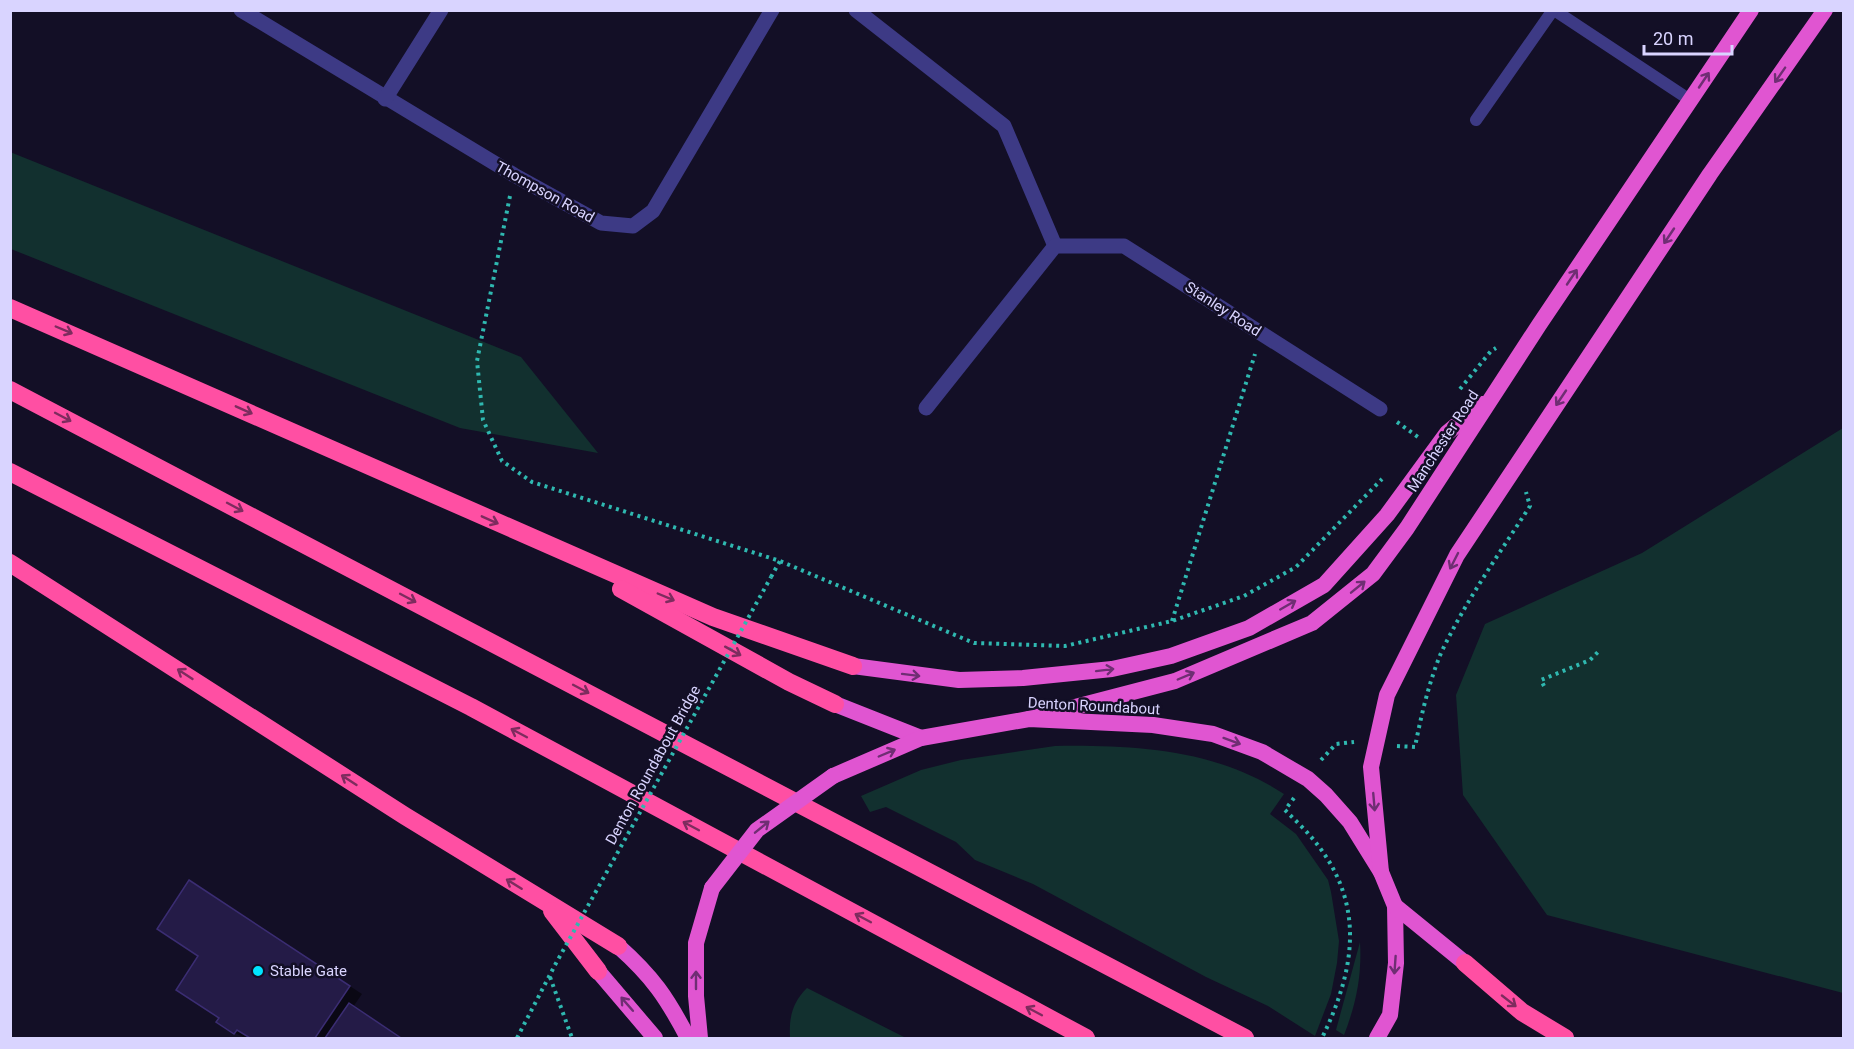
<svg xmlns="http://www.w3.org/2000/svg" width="1854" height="1049" font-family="Roboto,sans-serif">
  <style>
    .green { fill: #12302f }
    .shadow { fill: #0007 }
    .building { fill: #241b47; stroke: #3b2d73; stroke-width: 1.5 }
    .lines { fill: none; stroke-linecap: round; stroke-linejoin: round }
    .path { stroke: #2fb8b0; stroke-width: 4; stroke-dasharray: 3 4.5; stroke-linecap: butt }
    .service { stroke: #3d3a85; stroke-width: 12 }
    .minor { stroke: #3d3a85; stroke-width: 15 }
    .trunk { stroke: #e055d1; stroke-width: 16 }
    .motorway { stroke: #ff4fa3; stroke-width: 18 }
    .path-bridge { stroke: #2fb8b0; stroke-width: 4; stroke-dasharray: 3 4.5; stroke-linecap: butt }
    .trunk-bridge { stroke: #e055d1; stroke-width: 16 }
    .oneway { stroke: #6f2e73 }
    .oneway2 { stroke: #7d2c5e }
    .poi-dot { fill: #00e5ff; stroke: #130f26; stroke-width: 2 }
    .labels { text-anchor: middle; stroke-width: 5; stroke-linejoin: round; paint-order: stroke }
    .street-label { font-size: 15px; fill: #d9d4ff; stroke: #130f26 }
    .poi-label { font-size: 15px; fill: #d9d4ff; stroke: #130f26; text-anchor: start }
  </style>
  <rect width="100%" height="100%" fill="#130f26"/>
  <g class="green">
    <polygon points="10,152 521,357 598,453 460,428 11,249"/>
    <polygon points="1843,428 1843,993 1547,915 1463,795 1456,695 1485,624 1642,553"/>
    <path d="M1055,746C1134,745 1216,749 1284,794L1270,814L1296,834L1328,880L1331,892L1339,941L1337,963L1331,994L1315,1036L1268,1006L1206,977L1033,884L975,860L956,842L886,807L870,812L861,796L921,770L961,760Z"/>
    <path d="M1360,942C1362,976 1356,1004 1344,1035L1336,1030Z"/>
    <path d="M807,988L906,1038H790C789,1017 792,1003 807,988Z"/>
  </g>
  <polygon class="shadow" points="203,890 362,994 353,1007 401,1038 245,1038 235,1033 221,1017 200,956"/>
  <g class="building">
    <polygon points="189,880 350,986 315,1038 250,1038 237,1030 234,1034 216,1022 219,1018 176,990 198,956 157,929"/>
    <polygon points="349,1003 401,1038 325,1038"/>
  </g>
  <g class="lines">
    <g class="path">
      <polyline points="510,196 477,361 483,420 502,461 532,482 780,561 974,643 1065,646 1172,621 1244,596 1296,567 1382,479"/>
      <polyline points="1460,389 1491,351 1496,348"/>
      <polyline points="1397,422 1418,437"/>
      <polyline points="771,577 780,561"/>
      <polyline points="1172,621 1255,354"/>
      <polyline points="1544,686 1541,680 1590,660 1598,652"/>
      <path d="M1397,746L1415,747C1421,716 1429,682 1441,653C1465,602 1499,554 1530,506L1526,492"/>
      <polyline points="1321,760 1336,744 1354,742"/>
      <path d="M1294,798L1285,810C1297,822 1310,834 1320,848C1366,910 1353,974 1322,1038"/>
      <polyline points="550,977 572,1038"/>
      <polyline points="517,1038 555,965"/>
    </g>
    <g class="service">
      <polyline points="1554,10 1690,100"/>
      <polyline points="1476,120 1553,10"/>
    </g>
    <g class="minor">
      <polyline points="241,10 514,175 601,223 633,226 653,211 772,10"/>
      <polyline points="856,10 1004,126 1055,246"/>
      <polyline points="385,99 441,10"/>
      <polyline points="926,408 1055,246 1124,246 1380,409"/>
    </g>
    <g class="trunk">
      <polyline points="853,666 959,680 1023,678 1112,669 1171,656 1249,628 1324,585 1387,515 1447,433 1482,404"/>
      <polyline points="835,704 921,738"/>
      <polyline points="1029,719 1175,681 1312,623 1373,574 1407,528 1539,325 1751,10"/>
      <polyline points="833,776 921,738 1029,719 1153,725 1213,734 1262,752 1308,779 1326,795 1350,822 1381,872 1395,906 1396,963 1390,1015 1377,1038"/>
      <polyline points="1381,872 1371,767 1387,695 1457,555 1710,174 1825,10"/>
      <polyline points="1395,906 1465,963"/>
      <path d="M618,946C653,977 667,998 688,1038"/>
      <polyline points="598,971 655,1038"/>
      <polyline points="700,1038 696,996 696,943 712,888"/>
    </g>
    <g class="motorway">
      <polyline points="10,308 713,617 853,666"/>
      <polyline points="10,390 1245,1038"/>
      <polyline points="10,472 471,707 1086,1038"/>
      <polyline points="10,563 405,816 618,946"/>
      <polyline points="621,589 789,682 835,704"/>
      <polyline points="552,911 598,971"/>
      <polyline points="1465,963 1522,1012 1565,1038"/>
    </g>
    <polyline class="path-bridge" points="555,965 771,577"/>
    <polyline class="trunk-bridge" points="712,888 757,830 833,776"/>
  </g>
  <defs><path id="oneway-shaft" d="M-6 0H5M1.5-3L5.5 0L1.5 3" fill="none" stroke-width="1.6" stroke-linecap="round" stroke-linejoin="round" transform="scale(1.5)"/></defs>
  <g class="oneway">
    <use href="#oneway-shaft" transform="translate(1780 75) rotate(125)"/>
    <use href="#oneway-shaft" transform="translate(1704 80) rotate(-56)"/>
    <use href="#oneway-shaft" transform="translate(1669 236) rotate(124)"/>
    <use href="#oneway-shaft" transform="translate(1572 277) rotate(-56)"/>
    <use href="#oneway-shaft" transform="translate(1561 398) rotate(124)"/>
    <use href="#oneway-shaft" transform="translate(1454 561) rotate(117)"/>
    <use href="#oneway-shaft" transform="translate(1358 587) rotate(-39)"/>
    <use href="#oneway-shaft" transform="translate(1288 605) rotate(-30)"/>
    <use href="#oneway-shaft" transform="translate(1105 670) rotate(-7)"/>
    <use href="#oneway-shaft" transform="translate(911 675) rotate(7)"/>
    <use href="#oneway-shaft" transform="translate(1186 676) rotate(-23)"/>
    <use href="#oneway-shaft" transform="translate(1232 741) rotate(20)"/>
    <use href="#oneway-shaft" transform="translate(887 753) rotate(-23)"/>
    <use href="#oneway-shaft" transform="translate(1374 802) rotate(85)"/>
    <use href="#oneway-shaft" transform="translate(762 827) rotate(-39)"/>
    <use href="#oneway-shaft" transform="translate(1395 965) rotate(94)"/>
    <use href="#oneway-shaft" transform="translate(696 980) rotate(-90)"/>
    <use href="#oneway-shaft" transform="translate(627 1004) rotate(-131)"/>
  </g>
  <g class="oneway2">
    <use href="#oneway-shaft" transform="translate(64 330) rotate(23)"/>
    <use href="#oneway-shaft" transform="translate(244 410) rotate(24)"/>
    <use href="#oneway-shaft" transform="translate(63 417) rotate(28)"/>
    <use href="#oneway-shaft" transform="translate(235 507) rotate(28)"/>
    <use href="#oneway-shaft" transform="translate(490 520) rotate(24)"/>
    <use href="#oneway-shaft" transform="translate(666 597) rotate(23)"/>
    <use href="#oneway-shaft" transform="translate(408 598) rotate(28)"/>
    <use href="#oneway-shaft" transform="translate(733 651) rotate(29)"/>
    <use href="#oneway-shaft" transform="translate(185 674) rotate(-147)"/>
    <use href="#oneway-shaft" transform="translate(581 689) rotate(28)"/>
    <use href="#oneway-shaft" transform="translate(519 733) rotate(-152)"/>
    <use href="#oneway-shaft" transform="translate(349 780) rotate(-147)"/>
    <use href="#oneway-shaft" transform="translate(691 826) rotate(-152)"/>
    <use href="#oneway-shaft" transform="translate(514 884) rotate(-148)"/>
    <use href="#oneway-shaft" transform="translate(863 918) rotate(-152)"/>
    <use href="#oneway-shaft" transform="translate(1509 1001) rotate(38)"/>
    <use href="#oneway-shaft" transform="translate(1034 1011) rotate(-152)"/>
  </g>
  <circle class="poi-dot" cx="258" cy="971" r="6"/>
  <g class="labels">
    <g class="street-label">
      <text transform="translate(545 192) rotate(29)" y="5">Thompson Road</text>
      <text transform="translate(1223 309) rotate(33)" y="5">Stanley Road</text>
      <text transform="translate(1443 441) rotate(-57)" y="5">Manchester Road</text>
      <text transform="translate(1094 706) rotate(3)" y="5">Denton Roundabout</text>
      <text transform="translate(653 765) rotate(-61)" y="5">Denton Roundabout Bridge</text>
    </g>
    <g class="poi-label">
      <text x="270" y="976">Stable Gate</text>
    </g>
  </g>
  <rect width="1854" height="1049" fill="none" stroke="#d9d4ff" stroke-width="24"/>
  <path d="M1644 45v9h88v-9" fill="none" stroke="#d9d4ff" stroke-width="3"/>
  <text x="1653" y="45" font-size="18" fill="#d9d4ff" stroke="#130f26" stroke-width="4.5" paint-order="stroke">20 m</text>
</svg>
